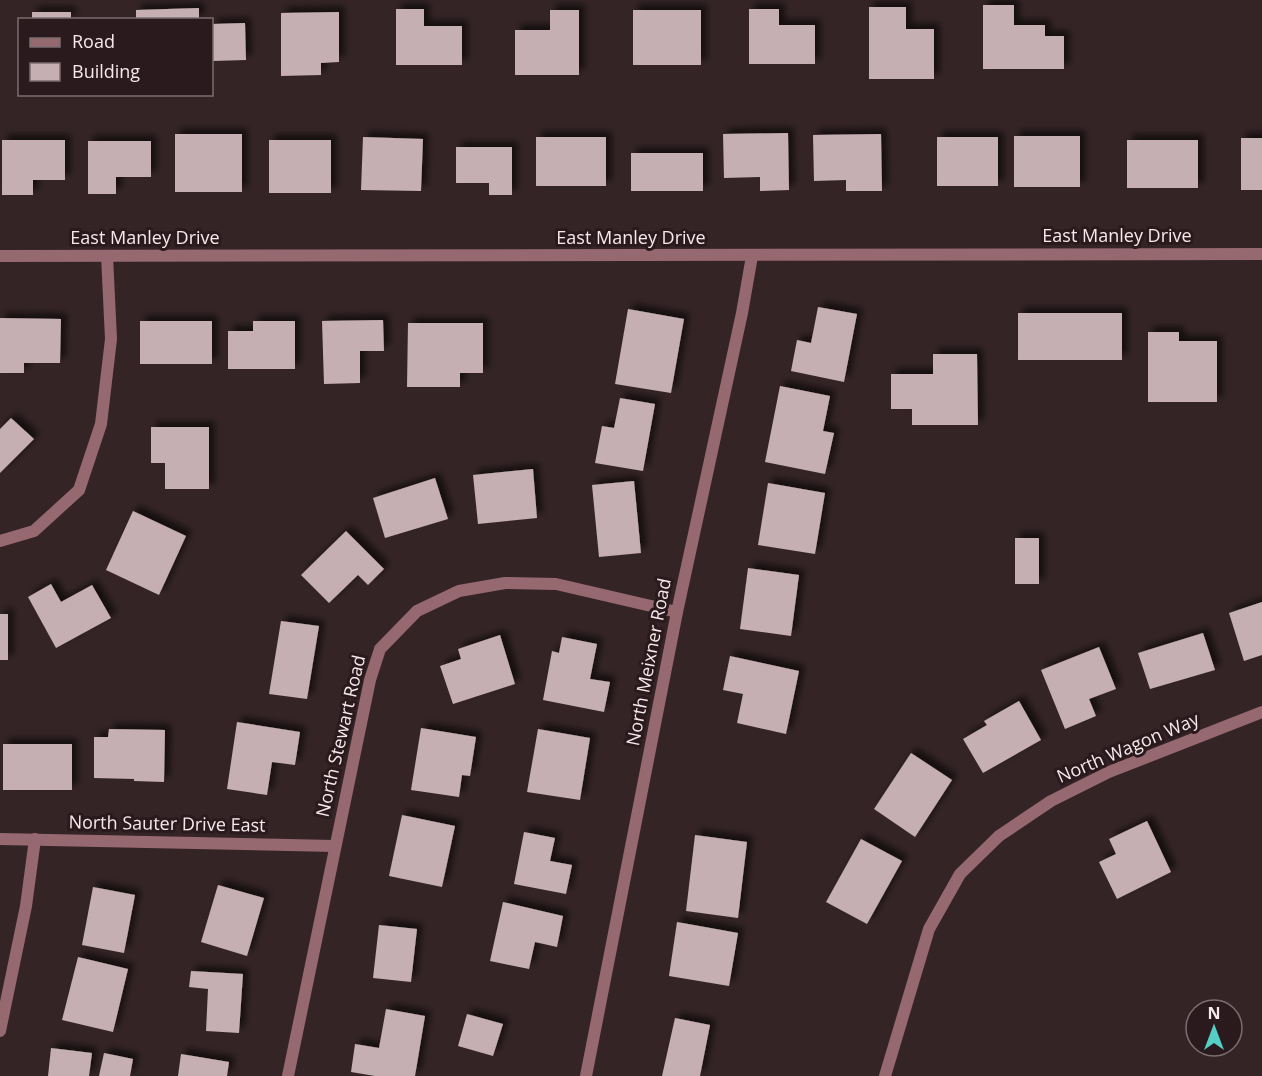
<svg xmlns="http://www.w3.org/2000/svg" width="1262" height="1076" font-family="'Open Sans',sans-serif">
  <style>
    .building { fill: #c5afb2; filter: url(#shadow) }
    .lines { fill: none; stroke-linecap: round; stroke-linejoin: round }
    .minor { stroke: #96686f; stroke-width: 12 }
    .labels { text-anchor: middle; stroke-width: 6; stroke-linejoin: round; paint-order: stroke }
    .street-label { font-size: 18px; fill: #f5e9eb; stroke: #2a1a1d }
  </style>
  <defs>
    <filter id="shadow"><feDropShadow dx="5.5" dy="-5.5" stdDeviation="3" flood-color="#0009"/></filter>
  </defs>
  <rect width="100%" height="100%" fill="#342426"/>
  <g class="building">
    <polygon points="983,5 1014,5 1014,25 1045,25 1045,36 1064,36 1064,69 983,69"/>
    <polygon points="869,7 906,7 906,29 934,29 934,79 869,79"/>
    <polygon points="199,8 199,20 136,20 136,10"/>
    <polygon points="396,9 424,9 424,26 462,26 462,65 396,65"/>
    <polygon points="749,9 779,9 779,25 815,25 815,64 749,64"/>
    <polygon points="550,10 579,10 579,75 515,75 515,30 550,30"/>
    <rect x="633" y="10" width="68" height="55"/>
    <rect x="32" y="12" width="39" height="8"/>
    <polygon points="339,12 339,62 321,63 321,75 281,76 281,13"/>
    <polygon points="245,23 246,60 212,61 212,24"/>
    <polygon points="788,133 789,190 760,191 760,177 724,178 723,134"/>
    <rect x="175" y="134" width="67" height="58"/>
    <polygon points="881,134 882,191 846,191 846,180 814,181 813,135"/>
    <rect x="1014" y="136" width="66" height="51"/>
    <polygon points="363,137 423,139 421,191 361,190"/>
    <rect x="536" y="137" width="70" height="49"/>
    <rect x="937" y="137" width="61" height="49"/>
    <rect x="1241" y="138" width="21" height="52"/>
    <polygon points="2,140 65,140 65,180 33,180 33,195 2,195"/>
    <rect x="269" y="140" width="62" height="53"/>
    <rect x="1127" y="140" width="71" height="48"/>
    <polygon points="88,141 151,141 151,177 116,177 116,194 88,194"/>
    <polygon points="456,147 512,147 512,195 489,195 489,183 456,183"/>
    <rect x="631" y="153" width="72" height="38"/>
    <polygon points="818,307 857,314 844,382 791,371 797,340 811,343"/>
    <polygon points="628,309 684,319 671,393 615,384"/>
    <rect x="1018" y="313" width="104" height="47"/>
    <polygon points="0,318 61,319 60,363 24,363 24,373 0,373"/>
    <polygon points="383,320 384,351 360,351 360,383 324,384 322,321"/>
    <rect x="140" y="321" width="72" height="43"/>
    <polygon points="253,321 295,321 295,369 228,369 228,331 253,331"/>
    <polygon points="408,323 483,323 483,373 460,373 460,387 407,387"/>
    <polygon points="1148,332 1179,332 1179,341 1217,341 1217,402 1148,402"/>
    <polygon points="933,354 977,354 978,425 912,425 912,409 891,409 891,374 933,374"/>
    <polygon points="780,386 830,396 823,431 834,433 825,474 765,462"/>
    <polygon points="620,398 655,404 643,471 595,463 602,426 614,428"/>
    <polygon points="11,418 34,439 0,473 0,429"/>
    <polygon points="151,427 209,427 209,489 165,489 165,463 151,463"/>
    <polygon points="533,469 537,518 478,524 473,475"/>
    <polygon points="435,478 448,519 385,538 373,498"/>
    <polygon points="634,481 641,553 599,557 592,485"/>
    <polygon points="768,483 825,493 815,554 758,545"/>
    <polygon points="133,511 186,536 159,595 106,570"/>
    <polygon points="346,531 384,569 368,585 358,575 329,603 301,575"/>
    <rect x="1015" y="538" width="24" height="46"/>
    <polygon points="748,568 799,575 791,636 740,629"/>
    <polygon points="51,584 61,602 92,585 111,618 56,648 28,597"/>
    <polygon points="1262,602 1262,655 1244,661 1229,613"/>
    <rect x="0" y="614" width="8" height="46"/>
    <polygon points="281,621 319,626 307,699 269,694"/>
    <polygon points="1203,633 1215,670 1150,689 1138,653"/>
    <polygon points="500,635 515,684 453,704 440,666 461,659 458,649"/>
    <polygon points="562,637 597,644 590,679 610,682 604,712 543,700 552,651 559,653"/>
    <polygon points="1099,647 1116,689 1089,699 1096,716 1065,729 1041,670"/>
    <polygon points="730,656 799,671 786,734 737,723 743,694 723,690"/>
    <polygon points="1019,701 1041,740 983,773 963,739 987,725 984,721"/>
    <polygon points="237,722 300,732 295,765 272,762 267,795 227,789"/>
    <polygon points="421,728 476,737 470,776 462,775 459,797 411,790"/>
    <polygon points="109,729 165,730 164,782 134,781 134,779 94,778 94,737 108,737"/>
    <polygon points="538,729 590,738 580,800 527,792"/>
    <rect x="3" y="744" width="69" height="46"/>
    <polygon points="911,753 952,780 915,837 874,809"/>
    <polygon points="402,815 455,826 442,887 389,876"/>
    <polygon points="1147,821 1171,872 1117,899 1099,862 1116,854 1109,839"/>
    <polygon points="524,832 555,838 550,861 572,865 566,894 514,884"/>
    <polygon points="695,835 747,842 738,918 686,911"/>
    <polygon points="861,839 902,861 867,924 826,902"/>
    <polygon points="218,885 264,898 247,956 201,942"/>
    <polygon points="93,887 135,895 124,953 82,945"/>
    <polygon points="503,902 563,916 557,947 535,942 529,969 490,961"/>
    <polygon points="677,922 738,933 729,986 669,976"/>
    <polygon points="379,925 417,929 411,982 373,978"/>
    <polygon points="78,957 128,969 113,1032 62,1020"/>
    <polygon points="191,971 243,974 239,1033 206,1031 208,989 189,987"/>
    <polygon points="386,1009 425,1016 415,1076 375,1076 351,1072 355,1044 379,1048"/>
    <polygon points="467,1014 503,1024 493,1056 458,1046"/>
    <polygon points="675,1018 710,1025 700,1076 662,1076"/>
    <polygon points="51,1048 92,1053 89,1076 48,1076"/>
    <polygon points="104,1053 133,1059 130,1076 99,1076"/>
    <polygon points="181,1054 229,1062 227,1076 178,1076"/>
  </g>
  <g class="lines">
    <g class="minor">
      <polyline points="0,256 1262,254"/>
      <polyline points="0,541 34,531 79,490 101,424 111,339 107,256"/>
      <polyline points="0,839 334,846"/>
      <polyline points="0,1031 26,906 35,839"/>
      <polyline points="288,1076 370,680 380,649 417,611 459,591 505,583 556,584 677,612"/>
      <polyline points="586,1076 677,612 742,313 752,256"/>
      <polyline points="885,1076 929,929 960,874 999,836 1051,801 1109,772 1262,712"/>
    </g>
  </g>
  <g class="labels">
    <g class="street-label">
      <text x="1117" y="242">East Manley Drive</text>
      <text x="145" y="244">East Manley Drive</text>
      <text x="631" y="244">East Manley Drive</text>
      <text transform="translate(649 662) rotate(-79)" y="6">North Meixner Road</text>
      <text transform="translate(341 736) rotate(-77)" y="6">North Stewart Road</text>
      <text transform="translate(1128 748) rotate(-23)" y="6">North Wagon Way</text>
      <text transform="translate(167 824) rotate(1)" y="6">North Sauter Drive East</text>
    </g>
  </g>
  <rect x="18" y="18" width="195" height="78" fill="#2a1a1d" stroke="#7b6d6f" stroke-width="1.5"/>
  <rect x="30" y="38" width="30" height="9" fill="#96686f" stroke="#7b6d6f" stroke-width="1.5"/>
  <text x="72" y="48" font-size="18" fill="#f5e9eb">Road</text>
  <rect x="30" y="63" width="30" height="18" fill="#c5afb2" stroke="#7b6d6f" stroke-width="1.5"/>
  <text x="72" y="78" font-size="18" fill="#f5e9eb">Building</text>
  <g transform="translate(1214 1028)"><circle r="28" fill="#2a1a1d" stroke="#7b6d6f" stroke-width="1.5"/>
  <path d="M0-4.5L10 22L0 15L-10 22Z" fill="#55cec5"/>
  <text y="-9" font-size="16" font-weight="bold" text-anchor="middle" fill="#f5e9eb">N</text>
  </g>
</svg>
